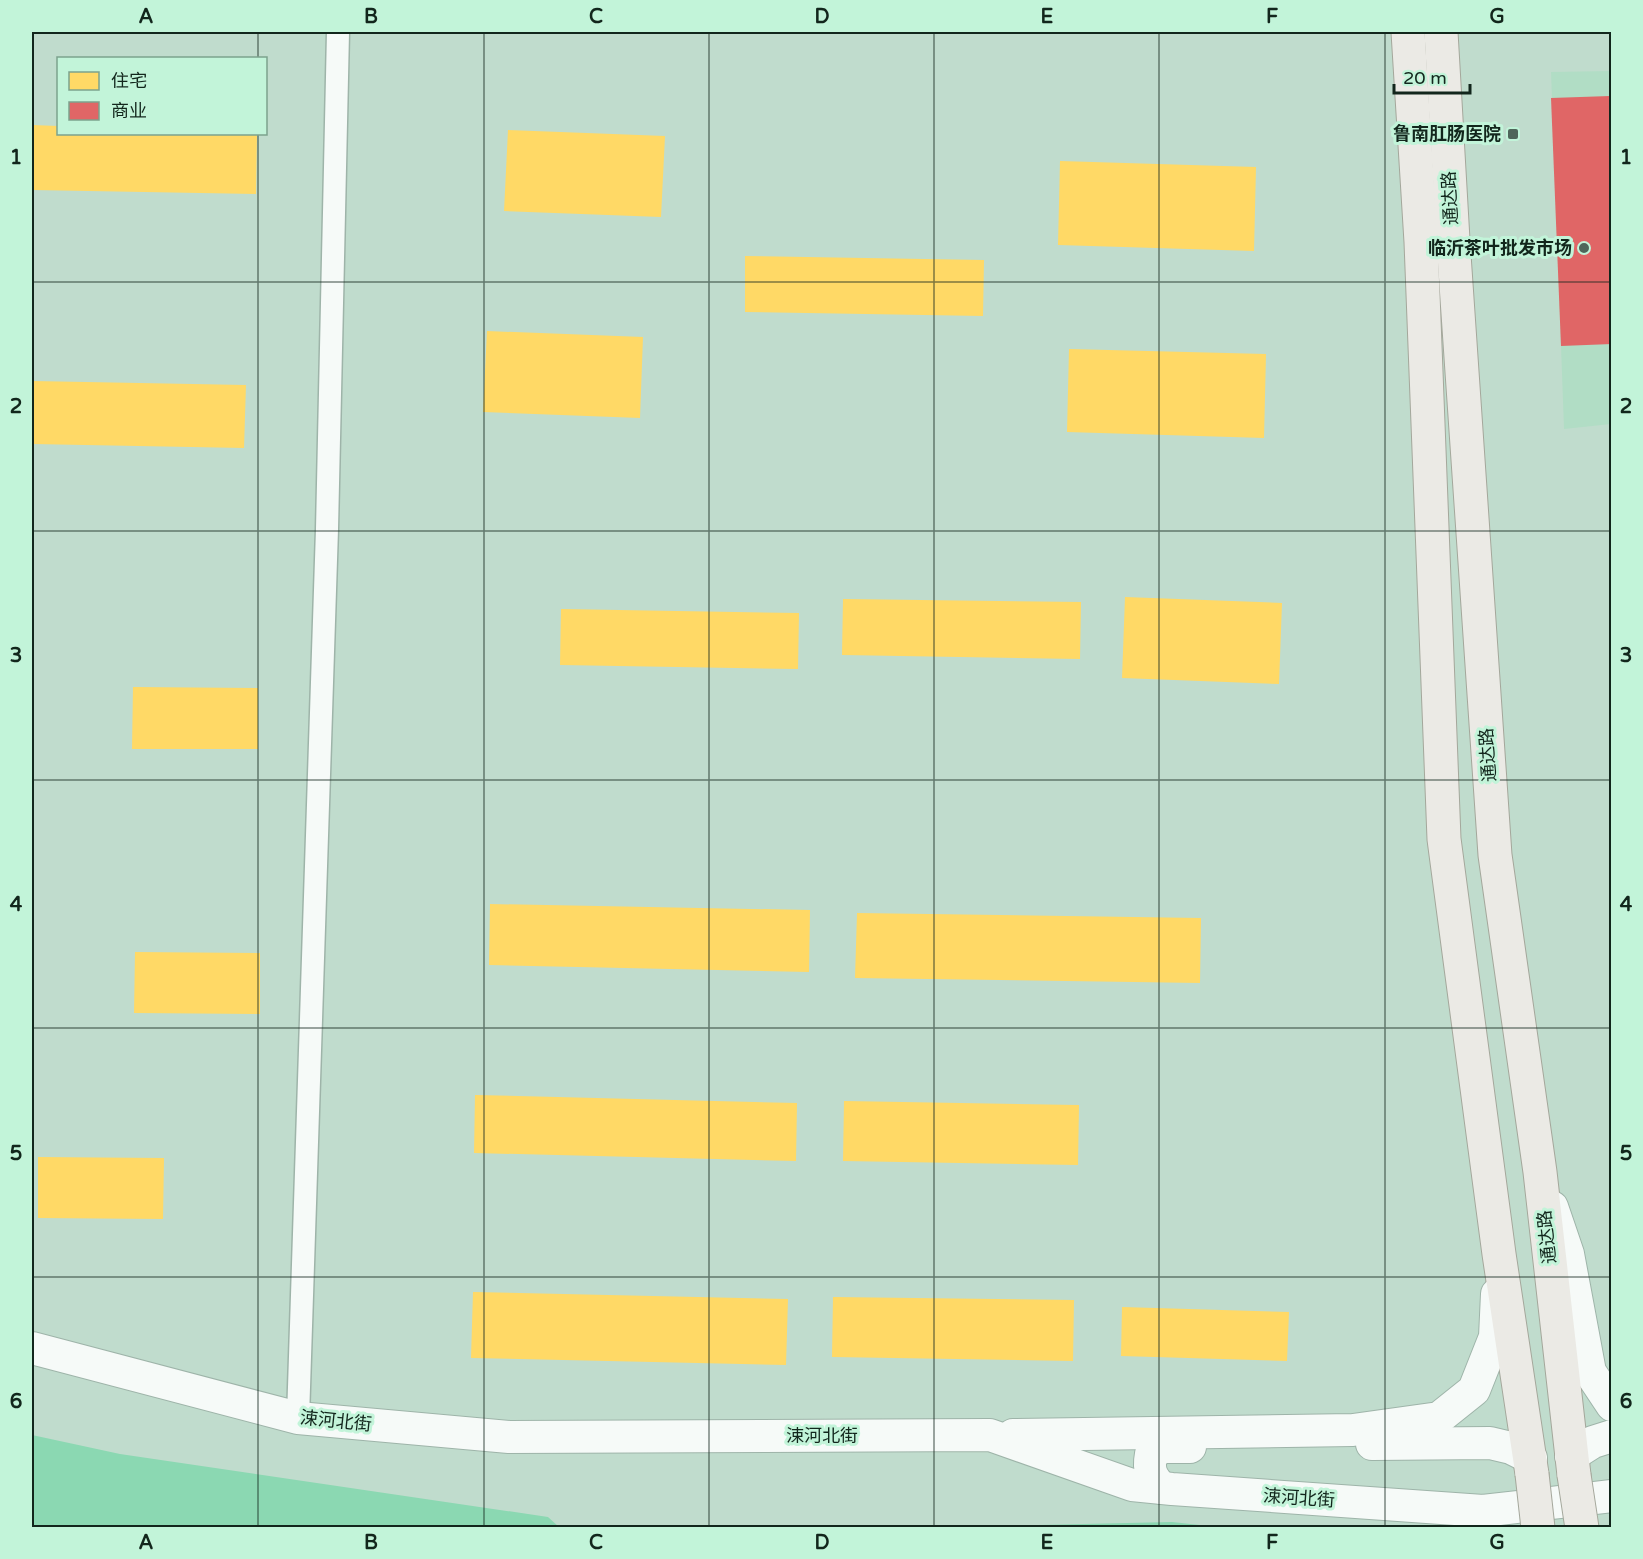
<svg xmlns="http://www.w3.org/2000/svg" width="1643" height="1559" font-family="'Varela Round','Noto Sans SC',sans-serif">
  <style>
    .built { fill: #b1ddc5 }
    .water { fill: #8bd8b2 }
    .homes { fill: #ffd966 }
    .shops { fill: #e06666 }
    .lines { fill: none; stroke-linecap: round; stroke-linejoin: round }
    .street-casing { stroke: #9eb4a9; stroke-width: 25 }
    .secondary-casing { stroke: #9eb4a9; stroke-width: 34 }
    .primary-casing { stroke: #a4a79b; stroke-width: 35 }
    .street { stroke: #f6faf8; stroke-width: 22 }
    .secondary { stroke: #f6faf8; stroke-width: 32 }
    .primary { stroke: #ebeae5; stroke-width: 33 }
    .primary-bridge-casing { stroke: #a4a79b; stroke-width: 35; stroke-linecap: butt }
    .primary-bridge { stroke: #ebeae5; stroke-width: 33 }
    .grid { fill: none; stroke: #12261c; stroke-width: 1.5; stroke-opacity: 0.55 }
    .poi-dot { fill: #4f665a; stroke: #c2f4d9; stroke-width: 2 }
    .labels { text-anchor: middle; stroke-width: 6; stroke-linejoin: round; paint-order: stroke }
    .poi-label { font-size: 18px; font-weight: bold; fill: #12261c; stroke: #c2f4d9; text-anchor: end }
    .street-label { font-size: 18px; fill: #12261c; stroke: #c2f4d9 }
    .neatline { fill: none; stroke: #12261c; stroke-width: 2 }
    .grid-label { font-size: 20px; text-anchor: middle; font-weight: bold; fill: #12261c }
  </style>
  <rect width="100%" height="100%" fill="#c0dccd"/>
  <polygon class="built" points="1611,71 1611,424 1564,429 1551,72"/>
  <g class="water">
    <polygon points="32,1435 120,1454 548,1517 559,1527 32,1527"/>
    <polygon points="1172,1522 1218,1527 943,1527"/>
  </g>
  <g class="homes">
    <polygon points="32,125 58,126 58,134 257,134 256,194 32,190"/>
    <polygon points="508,130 665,136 661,217 504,211"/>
    <polygon points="1060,161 1256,167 1254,251 1058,245"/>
    <polygon points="745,256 984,260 983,316 745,312"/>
    <polygon points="487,331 643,337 640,418 483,412"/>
    <polygon points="1069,349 1266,354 1264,438 1067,432"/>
    <polygon points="32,381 246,385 244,448 32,444"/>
    <polygon points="1125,597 1282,603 1279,684 1122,678"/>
    <polygon points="843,599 1081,602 1080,659 842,655"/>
    <polygon points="561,609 799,613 798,669 560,665"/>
    <polygon points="133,687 258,688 258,749 132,749"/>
    <polygon points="490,904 810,910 809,972 489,965"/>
    <polygon points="857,913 1201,918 1200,983 855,978"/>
    <polygon points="135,952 260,953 260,1014 134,1013"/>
    <polygon points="475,1095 797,1103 796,1161 474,1153"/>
    <polygon points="844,1101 1079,1105 1078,1165 843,1161"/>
    <polygon points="38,1157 164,1158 163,1219 38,1218"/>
    <polygon points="473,1292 788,1299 786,1365 471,1358"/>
    <polygon points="833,1297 1074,1300 1073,1361 832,1357"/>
    <polygon points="1122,1307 1289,1312 1287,1361 1121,1356"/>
  </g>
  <polygon class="shops" points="1610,96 1612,344 1561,346 1551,98"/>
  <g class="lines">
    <g class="street-casing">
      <polyline id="street" points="298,1418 327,529 338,32"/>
    </g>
    <g class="secondary-casing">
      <g id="secondary">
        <polyline points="1552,1207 1568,1254 1590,1372 1612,1405"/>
        <polyline points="32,1348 298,1418 509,1437 990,1435 1132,1485 1172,1489 1483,1511 1612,1496"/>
        <polyline points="1013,1435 1353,1430 1439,1418 1474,1390 1495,1337 1497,1294"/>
        <polyline points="1372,1444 1490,1443 1511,1448 1531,1458"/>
        <polyline points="1571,1456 1593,1442 1612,1436"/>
        <path d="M1162,1488C1151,1477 1148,1470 1151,1454L1163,1447H1190"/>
      </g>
    </g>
    <g class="primary-casing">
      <g id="primary">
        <polyline points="1408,32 1421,242 1444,839 1499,1254 1532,1474"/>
        <polyline points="1441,32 1453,240 1495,855 1540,1172 1574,1475"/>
      </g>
    </g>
    <use href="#street" class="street"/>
    <use href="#secondary" class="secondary"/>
    <use href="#primary" class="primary"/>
    <g class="primary-bridge-casing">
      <g id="primary-bridge">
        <polyline points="1532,1474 1538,1528"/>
        <polyline points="1574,1475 1582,1528"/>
      </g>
    </g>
    <use href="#primary-bridge" class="primary-bridge"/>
  </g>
  <path class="grid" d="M258,32V58M484,32V1528M709,32V1528M934,32V1528M1159,32V1528M1385,32V1528M258,134V1528M32,282H1612M32,531H1612M32,780H1612M32,1028H1612M32,1277H1612"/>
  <g class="poi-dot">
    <rect x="1507" y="128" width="12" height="12" rx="3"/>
    <circle cx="1584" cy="248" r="6"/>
  </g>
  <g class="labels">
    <g class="poi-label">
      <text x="1501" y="140">鲁南肛肠医院</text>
      <text x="1572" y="254">临沂茶叶批发市场</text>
    </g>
    <g class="street-label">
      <text transform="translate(1450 198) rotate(-93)" y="6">通达路</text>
      <text transform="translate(1488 755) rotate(-94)" y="6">通达路</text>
      <text transform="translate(1547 1237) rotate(-96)" y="6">通达路</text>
      <text transform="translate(336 1421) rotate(6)" y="6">涑河北街</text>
      <text x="822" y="1442">涑河北街</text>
      <text transform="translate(1299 1498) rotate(4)" y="6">涑河北街</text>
    </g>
  </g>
  <rect width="1643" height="1559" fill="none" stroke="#c2f4d9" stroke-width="66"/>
  <rect x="57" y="57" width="210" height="78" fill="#c2f4d9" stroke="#7ca28d" stroke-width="1.5"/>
  <rect x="69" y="72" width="30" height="18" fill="#ffd966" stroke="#7ca28d" stroke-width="1.5"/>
  <text x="111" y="87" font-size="18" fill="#12261c">住宅</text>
  <rect x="69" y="102" width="30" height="18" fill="#e06666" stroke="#7ca28d" stroke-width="1.5"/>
  <text x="111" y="117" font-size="18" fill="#12261c">商业</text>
  <path d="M1394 84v9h76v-9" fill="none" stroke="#12261c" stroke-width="3"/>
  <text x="1403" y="84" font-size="18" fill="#12261c" stroke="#c2f4d9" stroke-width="4.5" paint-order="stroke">20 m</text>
  <rect x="33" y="33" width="1577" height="1493" class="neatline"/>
  <g class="grid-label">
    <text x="146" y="23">A</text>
    <text x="371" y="23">B</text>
    <text x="596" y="23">C</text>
    <text x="822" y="23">D</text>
    <text x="1047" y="23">E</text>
    <text x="1272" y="23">F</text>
    <text x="1497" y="23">G</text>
    <text x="16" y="164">1</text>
    <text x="1626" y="164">1</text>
    <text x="16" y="413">2</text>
    <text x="1626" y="413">2</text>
    <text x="16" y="662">3</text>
    <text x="1626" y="662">3</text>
    <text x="16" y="911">4</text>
    <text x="1626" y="911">4</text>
    <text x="16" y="1160">5</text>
    <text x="1626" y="1160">5</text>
    <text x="16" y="1408">6</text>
    <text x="1626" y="1408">6</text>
    <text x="146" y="1549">A</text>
    <text x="371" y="1549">B</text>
    <text x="596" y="1549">C</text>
    <text x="822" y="1549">D</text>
    <text x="1047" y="1549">E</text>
    <text x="1272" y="1549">F</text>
    <text x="1497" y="1549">G</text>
  </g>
</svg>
